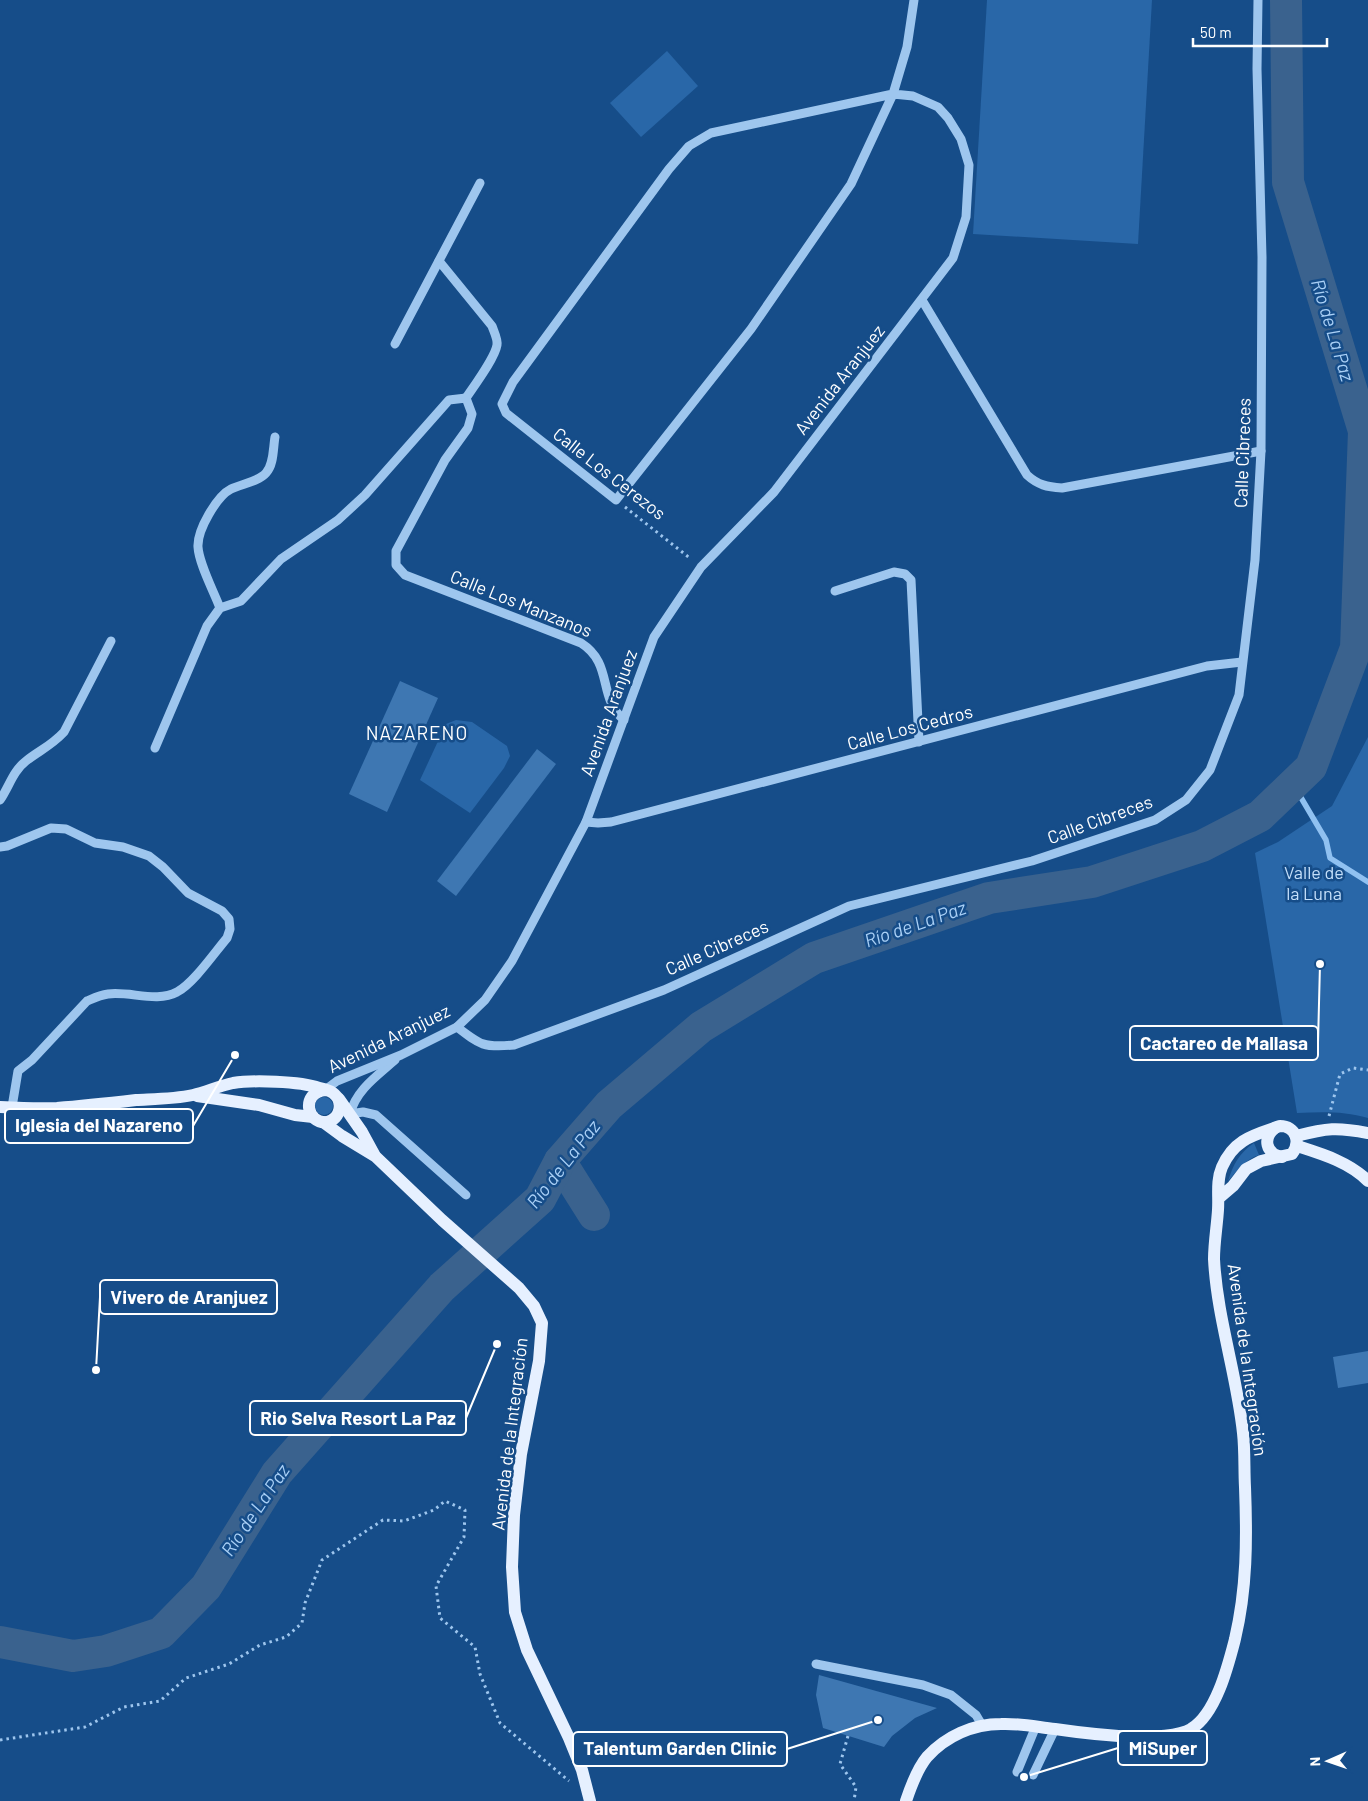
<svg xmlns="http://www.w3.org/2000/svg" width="1368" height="1801" font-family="Barlow,sans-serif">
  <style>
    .green { fill: #2967a8 }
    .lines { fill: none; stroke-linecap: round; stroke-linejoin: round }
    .stream { stroke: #90c1f1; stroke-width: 5.5 }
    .river { stroke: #3a628e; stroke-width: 32 }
    .building { fill: #3e77b2 }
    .path { stroke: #9ec6ee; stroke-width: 3; stroke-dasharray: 2.5 4; stroke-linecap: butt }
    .minor { stroke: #9ec6ee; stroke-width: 9 }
    .major { stroke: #e6f0ff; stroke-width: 12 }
    .labels { text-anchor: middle; stroke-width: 5; stroke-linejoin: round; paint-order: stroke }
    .street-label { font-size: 18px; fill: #fff; stroke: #164d89 }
    .park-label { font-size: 18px; fill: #c4dffa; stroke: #164d89 }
    .water-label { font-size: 19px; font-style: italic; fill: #aad0f6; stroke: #164d89 }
    .neighbourhood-label { font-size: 19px; letter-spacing: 1px; fill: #fff; stroke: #164d89 }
    .leader { fill: none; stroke: #fff; stroke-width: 2 }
    .callout-dot { fill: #fff; stroke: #164d89; stroke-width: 2 }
    .callout { fill: #164d89; stroke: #fff; stroke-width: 2 }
    .callout-label { font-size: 19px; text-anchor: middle; font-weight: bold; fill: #fff }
  </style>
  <rect width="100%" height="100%" fill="#164d89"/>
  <g class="green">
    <polygon points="987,0 1152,0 1138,244 973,234"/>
    <polygon points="667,51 698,86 641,137 610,103"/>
    <polygon points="456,720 472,722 507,746 510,756 504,768 470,813 420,780 446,724"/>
    <path d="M1368,737V1118C1344,1111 1322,1112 1297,1113L1255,853L1278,842L1332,806Z"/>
    <circle cx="324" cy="1106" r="9"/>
    <path d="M1254,1143L1259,1155C1244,1160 1238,1170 1228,1181C1233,1165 1239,1153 1254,1143Z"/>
  </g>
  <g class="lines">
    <g class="stream">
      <polyline points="1364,431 1368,431"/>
      <polyline points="1356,648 1368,652"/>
      <polyline points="1293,784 1326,840 1330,858 1368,882"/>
    </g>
    <g class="river">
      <polyline points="560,1161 594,1215"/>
      <polyline points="0,1642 73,1656 106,1651 161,1633 206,1587 277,1473 442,1287 540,1199 560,1161 609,1105 701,1027 814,958 989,898 1092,882 1202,846 1260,816 1311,767 1356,648 1364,431 1288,182 1286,0"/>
    </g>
  </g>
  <g class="building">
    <polygon points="400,681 438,698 387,812 349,794"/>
    <polygon points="537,749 556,764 456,896 437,881"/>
    <polygon points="1368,1351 1368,1383 1338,1388 1333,1357"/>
    <polygon points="819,1675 937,1708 915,1718 892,1736 884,1747 823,1728 816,1695"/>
  </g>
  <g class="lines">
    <g class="path">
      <polyline points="625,507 691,559"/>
      <polyline points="1329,1116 1340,1074 1353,1068 1368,1070"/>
      <polyline points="848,1736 840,1764 856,1787 854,1801"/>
      <polyline points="0,1740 85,1727 124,1707 160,1701 186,1678 229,1664 260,1645 286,1637 302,1623 305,1603 322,1560 383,1520 404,1521 434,1510 445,1501 465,1510 464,1537 436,1586 440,1618 475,1647 480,1674 500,1723 569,1781"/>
    </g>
    <g class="minor">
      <path d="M439,261L492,326C494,332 498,339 497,345C495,358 474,386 466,398"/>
      <path d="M922,300L1027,475C1038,485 1047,487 1062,488L1261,451"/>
      <polyline points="395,344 480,183"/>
      <polyline points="835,591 894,572 905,574 911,580 919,742"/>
      <path d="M220,608C214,592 199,564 198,547C197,530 217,496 231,489C241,484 258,482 266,473C274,465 273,448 275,437"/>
      <path d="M155,748L207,626L220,608L241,601L281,559L338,520L365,495L449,400L466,398L472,414L468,428L445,460L396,551V565L405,575L581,643C614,664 597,697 624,720"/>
      <path d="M0,800C9,787 13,771 26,761C40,750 51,746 64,732L111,641"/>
      <polyline points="586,822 598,823 611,822 1207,666 1242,662"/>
      <path d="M0,847L7,846L51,828L66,829L95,843L123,847L149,856L163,867L188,893L222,911L229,919L230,929L227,938C215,952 193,984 177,992C157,1003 130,991 108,994C100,995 94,998 87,1001L32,1060L18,1071L12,1107"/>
      <path d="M457,1027C480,1045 484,1048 514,1045L664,990L849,906L1032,861L1155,820L1186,800L1210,770L1239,695L1255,560L1261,451L1262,257L1257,69L1258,0"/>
      <path d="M395,1060C377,1076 356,1090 350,1114L363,1112L376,1115L466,1195"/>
      <polyline points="325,1090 337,1081 401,1055 457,1027 485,1000 512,961 586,822 654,637 701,567 774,492 953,258 966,217 969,165 961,139 948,118 938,107 913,96 893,94 711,133 689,146 669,169 513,382 502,404 506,413 616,500 751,329 851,184 893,94 907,47 914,0"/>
      <polyline points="816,1664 923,1685 951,1695 976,1715 982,1725"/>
      <polyline points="1017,1772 1036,1726"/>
      <polyline points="1033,1775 1055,1729"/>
    </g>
    <g class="major">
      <polyline points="197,1096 259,1105 295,1115 313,1117"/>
      <polyline points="339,1099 362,1132 374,1154"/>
      <path d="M0,1107C19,1108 38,1109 57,1108C83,1106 110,1103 136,1100C155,1099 174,1099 193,1095C206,1092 219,1086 233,1083C252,1080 300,1081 319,1088C324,1089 329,1090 333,1093C344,1101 341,1119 327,1122C307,1125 300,1093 325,1090"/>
      <polyline points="323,1122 342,1136 375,1156 442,1220 519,1288 534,1306 542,1323 539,1361 521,1454 514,1515 512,1567 515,1612 527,1650 569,1738 582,1770 590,1801"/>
      <path d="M1275,1128C1262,1138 1266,1154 1282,1157"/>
      <path d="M1296,1136C1327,1128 1337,1127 1368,1133"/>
      <path d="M1297,1146C1322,1154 1349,1162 1368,1181"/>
      <path d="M906,1801C911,1786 917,1769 927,1757C946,1736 973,1724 1001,1724C1019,1723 1037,1727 1055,1729C1082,1733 1110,1736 1138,1737C1150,1737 1180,1736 1191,1729C1216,1714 1228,1666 1235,1639C1247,1588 1247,1539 1245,1487C1244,1470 1245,1451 1243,1433C1237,1375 1217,1318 1214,1259C1214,1243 1217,1226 1218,1210C1219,1196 1216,1181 1222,1167C1234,1139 1254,1135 1280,1126C1296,1126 1301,1142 1292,1154L1261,1161L1246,1169L1233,1186L1219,1198"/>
    </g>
  </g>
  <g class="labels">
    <g class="street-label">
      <text transform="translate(840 380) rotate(-52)" y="6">Avenida Aranjuez</text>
      <text transform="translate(1243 453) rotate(-88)" y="6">Calle Cibreces</text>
      <text transform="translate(609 474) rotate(38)" y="6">Calle Los Cerezos</text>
      <text transform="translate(521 604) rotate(22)" y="6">Calle Los Manzanos</text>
      <text transform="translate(609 713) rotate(-70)" y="6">Avenida Aranjuez</text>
      <text transform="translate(910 728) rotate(-15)" y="6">Calle Los Cedros</text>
      <text transform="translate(1100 820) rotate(-20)" y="6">Calle Cibreces</text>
      <text transform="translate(717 948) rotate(-24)" y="6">Calle Cibreces</text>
      <text transform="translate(389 1039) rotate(-26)" y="6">Avenida Aranjuez</text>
      <text transform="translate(1247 1360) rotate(82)" y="6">Avenida de la Integración</text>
      <text transform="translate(510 1434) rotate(-83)" y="6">Avenida de la Integración</text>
    </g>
    <g class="park-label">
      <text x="1314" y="879">Valle de<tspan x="1314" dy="21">la Luna</tspan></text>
    </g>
    <g class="water-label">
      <text transform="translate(1333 330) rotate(73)" y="7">Río de La Paz</text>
      <text transform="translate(915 924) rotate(-19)" y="7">Río de La Paz</text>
      <text transform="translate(563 1164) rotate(-52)" y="7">Río de La Paz</text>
      <text transform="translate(255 1510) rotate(-56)" y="7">Río de La Paz</text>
    </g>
    <g class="neighbourhood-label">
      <text x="417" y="740">NAZARENO</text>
    </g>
  </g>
  <path class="leader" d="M1320 964L1318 1043M235 1055L193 1126M96 1370L100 1297M497 1344L466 1418M1024 1777L1118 1748M878 1720L787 1749"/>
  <g class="callout-dot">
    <circle cx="1320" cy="964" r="5"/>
    <circle cx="235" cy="1055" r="5"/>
    <circle cx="96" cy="1370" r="5"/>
    <circle cx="497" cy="1344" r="5"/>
    <circle cx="1024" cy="1777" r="5"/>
    <circle cx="878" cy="1720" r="5"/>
  </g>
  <g class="callout">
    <rect x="1130" y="1026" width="188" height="34" rx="5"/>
    <rect x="5" y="1109" width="188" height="34" rx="5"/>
    <rect x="100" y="1280" width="177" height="34" rx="5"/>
    <rect x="250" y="1401" width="216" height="34" rx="5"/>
    <rect x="1118" y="1731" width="89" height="34" rx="5"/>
    <rect x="573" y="1732" width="214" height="34" rx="5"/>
  </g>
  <g class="callout-label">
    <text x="1224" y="1050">Cactareo de Mallasa</text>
    <text x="99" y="1132">Iglesia del Nazareno</text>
    <text x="189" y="1304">Vivero de Aranjuez</text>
    <text x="358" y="1425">Rio Selva Resort La Paz</text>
    <text x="1163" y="1755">MiSuper</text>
    <text x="680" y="1755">Talentum Garden Clinic</text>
  </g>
  <g transform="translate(1328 1761) rotate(268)" stroke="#164d89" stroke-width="4" paint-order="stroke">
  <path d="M0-4L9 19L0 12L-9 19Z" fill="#ffffff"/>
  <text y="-8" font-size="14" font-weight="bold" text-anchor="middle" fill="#ffffff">N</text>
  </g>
  <path d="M1193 38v8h134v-8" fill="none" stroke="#ffffff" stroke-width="2.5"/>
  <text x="1200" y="38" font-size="15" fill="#ffffff" stroke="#164d89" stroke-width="4" paint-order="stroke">50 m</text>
</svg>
